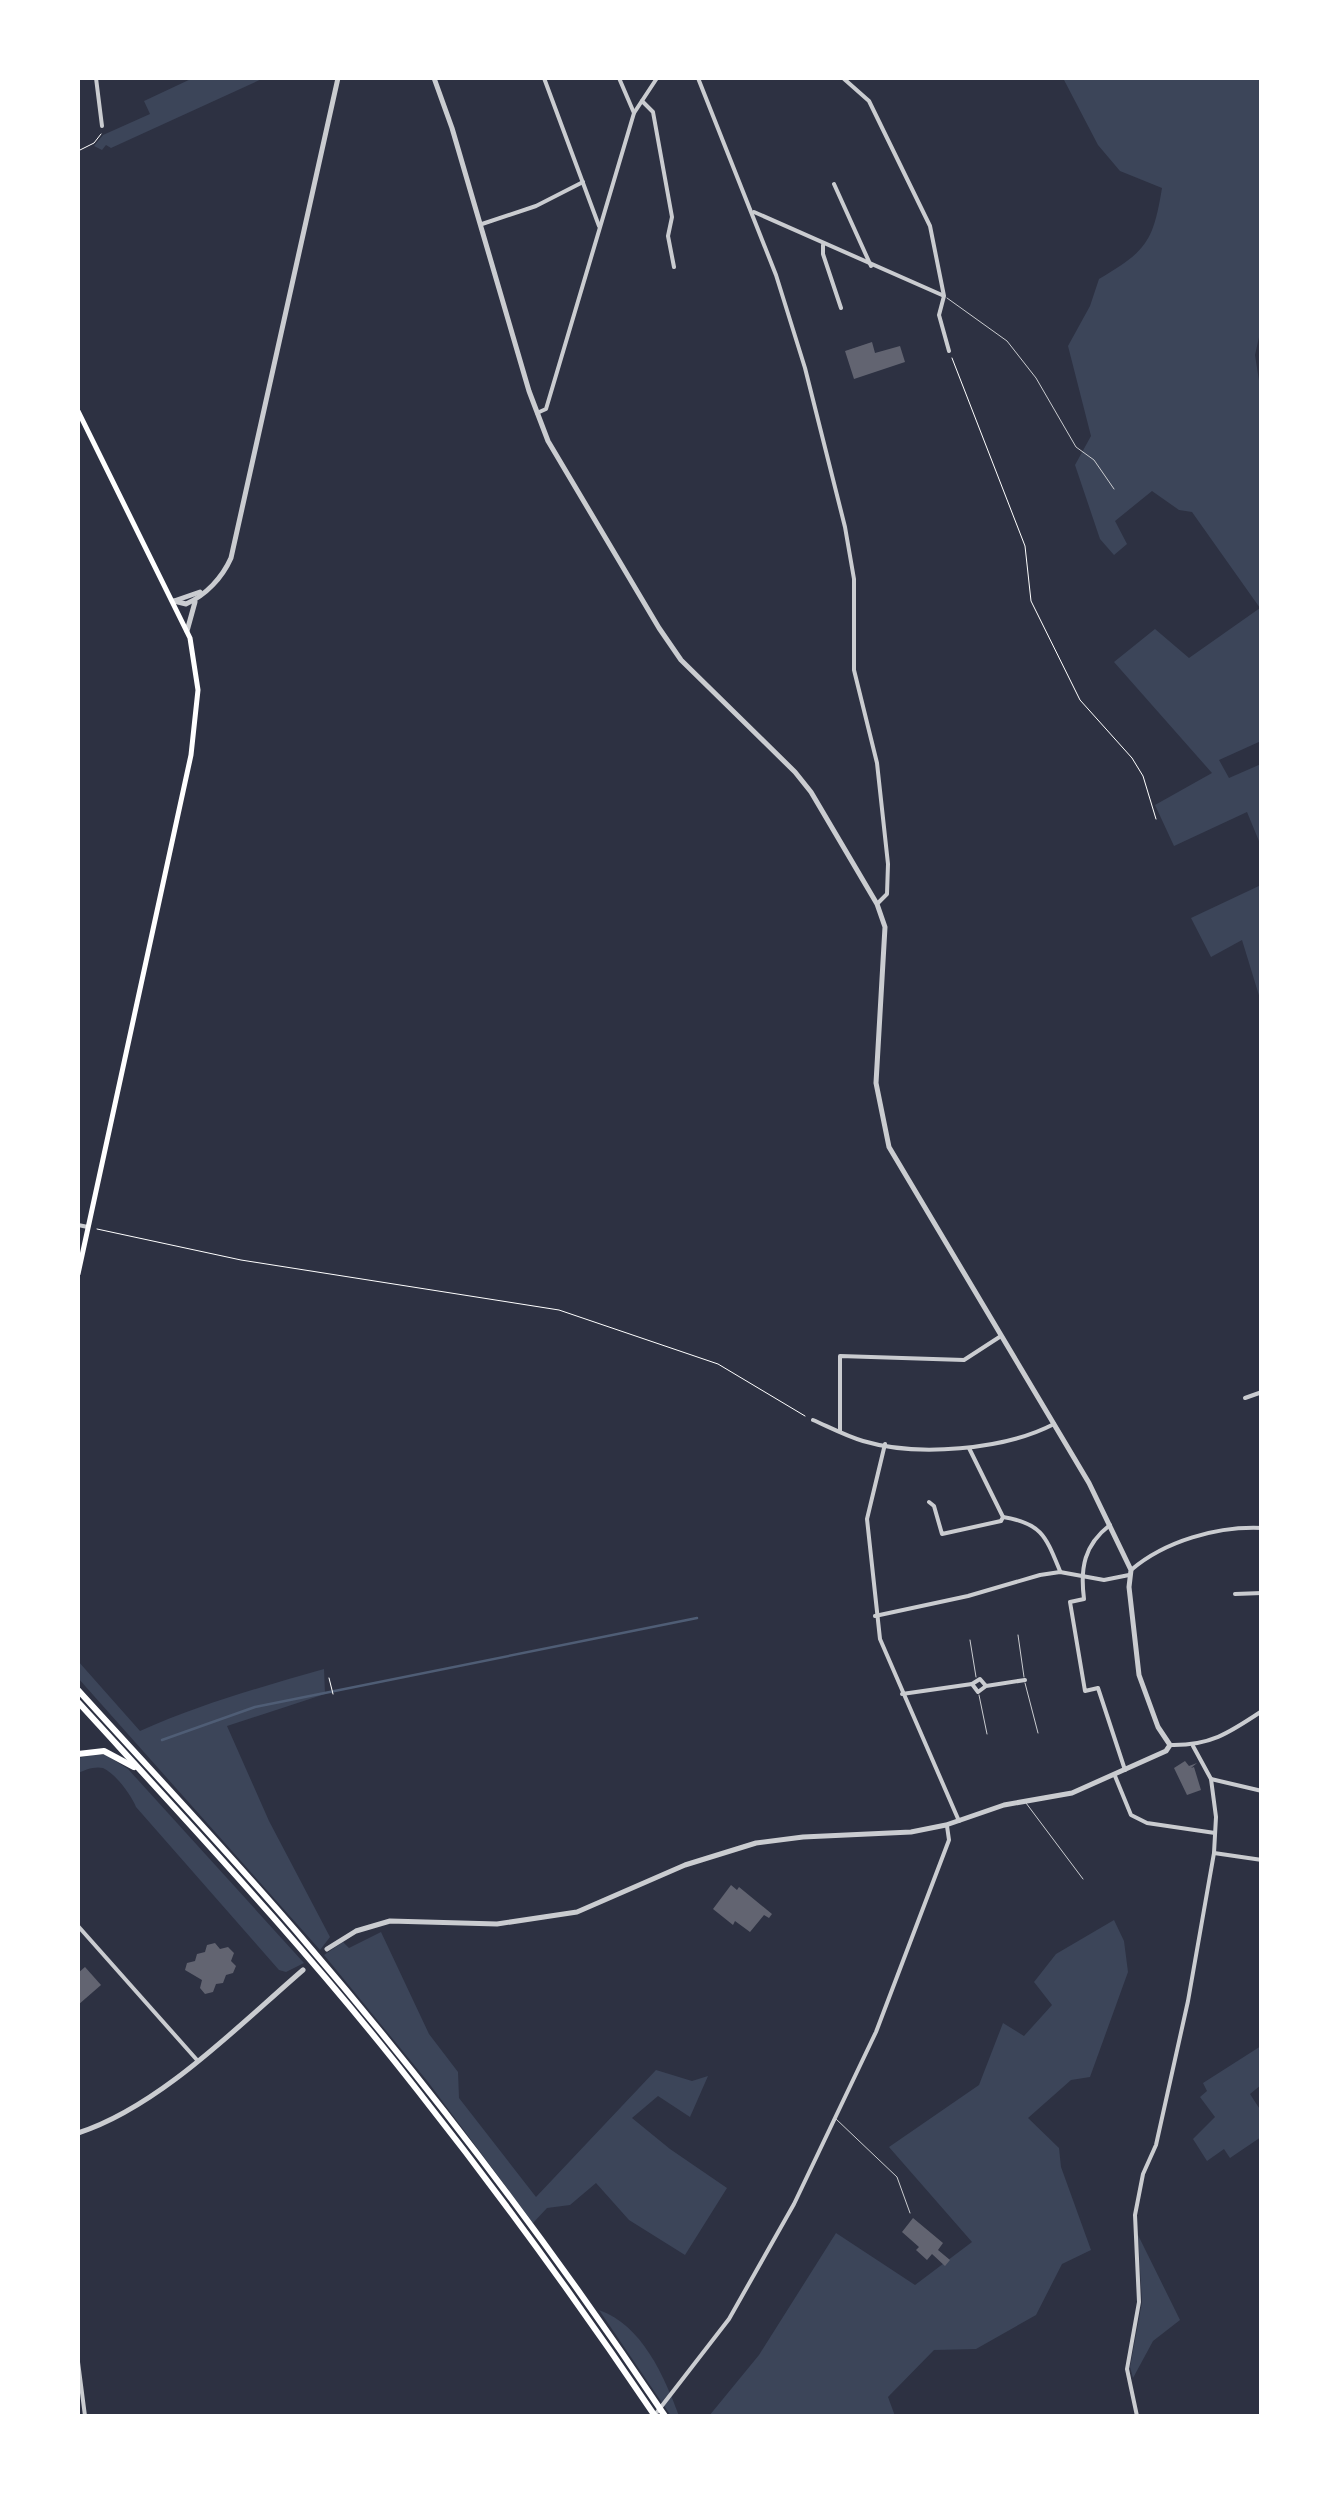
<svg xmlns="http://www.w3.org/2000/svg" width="1339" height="2494" font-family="'PT Sans Narrow',sans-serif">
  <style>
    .green { fill: #3c4559 }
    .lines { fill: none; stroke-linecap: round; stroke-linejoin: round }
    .stream { stroke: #4f5d75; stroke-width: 2.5 }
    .building { fill: #626471 }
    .path { stroke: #fff; stroke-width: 1 }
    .service { stroke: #caccd0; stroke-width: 1 }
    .minor { stroke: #caccd0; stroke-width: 4 }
    .tertiary { stroke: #caccd0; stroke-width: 5 }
    .secondary { stroke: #fff; stroke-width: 5 }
    .trunk { stroke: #fff; stroke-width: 6 }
  </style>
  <rect width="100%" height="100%" fill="#2d3142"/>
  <g class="green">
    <polygon points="193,78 264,78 111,148 106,145 102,150 94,146 103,135 150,114 144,101"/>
    <path d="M1063,78H1261L1262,324L1255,355L1262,400L1261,741L1219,760L1229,778L1261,764V846L1247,812L1174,846L1155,805L1212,773L1114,662L1155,629L1189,658L1260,608L1192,512L1179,510L1152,491L1115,521L1127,544L1114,555L1100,539L1075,465L1091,436L1068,346L1090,306L1099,279C1146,251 1153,243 1162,188L1120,171L1098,145Z"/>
    <polygon points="1261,885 1261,1002 1242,940 1211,957 1191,918"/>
    <path d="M78,1661L140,1731C200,1704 261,1687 324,1669L325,1694L227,1726L269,1821L330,1937L320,1950L78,1678Z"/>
    <path d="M97,1754L106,1755L128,1769L304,1963L286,1972L279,1970L136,1807C132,1796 115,1773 103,1768C94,1766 85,1770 78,1773V1758Z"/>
    <polygon points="1114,1920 1124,1941 1128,1972 1090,2077 1071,2080 1028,2118 1059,2148 1061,2167 1091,2250 1062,2264 1036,2315 976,2349 934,2350 888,2397 895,2416 709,2416 759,2355 836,2233 915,2285 972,2242 889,2147 979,2085 1003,2023 1024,2036 1052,2005 1034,1982 1056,1954"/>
    <polygon points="381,1932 429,2034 458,2072 459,2098 536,2197 656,2070 692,2081 708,2076 690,2117 658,2096 632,2118 670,2149 727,2188 685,2255 629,2220 596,2183 570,2205 547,2208 533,2223 428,2082 324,1955 343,1942 349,1948"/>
    <polygon points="1261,2046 1261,2085 1250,2094 1261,2111 1261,2137 1230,2158 1224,2149 1207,2161 1193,2139 1215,2117 1200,2097 1207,2091 1203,2083"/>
    <polygon points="1138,2235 1180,2320 1153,2341 1133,2378 1130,2367 1142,2302"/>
    <path d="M599,2310C642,2325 664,2376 679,2416H671Z"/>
  </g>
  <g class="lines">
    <polyline class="stream" points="162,1740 255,1707 697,1618"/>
  </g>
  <g class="building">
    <polygon points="872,342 875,353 900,346 905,362 854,379 845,351"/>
    <polygon points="1185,1761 1189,1766 1197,1763 1191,1768 1194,1767 1201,1790 1187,1795 1174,1768"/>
    <polygon points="731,1885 737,1890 739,1887 772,1914 769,1918 764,1915 750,1932 735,1921 733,1925 713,1909"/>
    <polygon points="215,1943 220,1949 228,1947 234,1953 231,1961 236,1966 233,1973 226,1975 223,1983 216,1984 213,1992 205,1994 200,1988 202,1980 185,1970 187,1963 195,1961 197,1954 205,1952 207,1945"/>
    <polygon points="85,1967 101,1985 78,2005 78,1973"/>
    <polygon points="913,2218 943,2243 938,2250 950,2260 945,2266 932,2254 927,2260 916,2250 919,2247 902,2232"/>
  </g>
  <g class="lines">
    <g class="path">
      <polyline points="78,151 94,143 101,134"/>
      <polyline points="952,358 1025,546 1031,601 1080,700 1132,758 1143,776 1156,819"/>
      <polyline points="97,1229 241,1260 559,1310 718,1364 805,1416"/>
      <polyline points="329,1678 333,1694"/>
    </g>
    <g class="service">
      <polyline points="947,298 1007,341 1036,378 1076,447 1094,460 1114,489"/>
      <polyline points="1018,1635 1024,1677"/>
      <polyline points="970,1640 976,1677"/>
      <polyline points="1025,1683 1038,1733"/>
      <polyline points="979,1695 987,1734"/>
      <polyline points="1026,1803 1083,1879"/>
      <polyline points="836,2119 897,2177 910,2213"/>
    </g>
    <g class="minor">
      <polyline points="96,78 102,126"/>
      <polyline points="544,78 599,226"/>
      <polyline points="619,78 634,113"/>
      <polyline points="698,78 776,275 805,368 845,527 854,579 854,670 877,763 888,864 887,894 877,904"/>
      <polyline points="843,78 869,101 930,226 944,296 939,315 949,351"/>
      <polyline points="642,101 653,112 672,217 668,236 674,267"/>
      <polyline points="834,184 871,266"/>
      <polyline points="754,212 942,295"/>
      <polyline points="482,224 536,206 583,182"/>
      <polyline points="823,245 823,254 841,308"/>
      <polyline points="537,413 546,409 634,113 657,78"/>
      <polyline points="78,1225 88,1227"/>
      <polyline points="1245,1398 1262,1392"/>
      <path d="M813,1420C829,1427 846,1436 863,1441C917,1457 1004,1450 1054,1424"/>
      <polyline points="840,1431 840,1356 964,1360 1001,1336"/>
      <polyline points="885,1444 867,1519 880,1639 959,1821"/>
      <polyline points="929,1502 934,1506 942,1534 1001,1521 1003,1517 969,1448"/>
      <path d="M1003,1517C1042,1523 1046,1537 1060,1571"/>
      <path d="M1110,1525C1084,1545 1080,1568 1084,1599L1070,1602L1085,1691L1098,1688L1125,1770"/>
      <path d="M1131,1570C1165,1541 1217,1526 1262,1528"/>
      <polyline points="1235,1594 1262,1593"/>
      <polyline points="875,1616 968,1596 1040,1575 1060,1572 1104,1580 1129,1575"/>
      <polyline points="986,1686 980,1679 972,1684 978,1692 986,1686 1025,1680"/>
      <polyline points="902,1694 972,1684"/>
      <path d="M1170,1745C1210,1746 1229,1733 1262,1711"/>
      <polyline points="1115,1776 1131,1815 1147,1823 1215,1833"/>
      <polyline points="1211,1779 1262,1791"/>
      <polyline points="1214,1853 1262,1860"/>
      <polyline points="78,1926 197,2060"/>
      <polyline points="78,2362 85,2416"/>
      <polyline points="654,2416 729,2319 794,2204 876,2032 949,1840 947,1826"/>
      <polyline points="1137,2416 1127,2369 1139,2302 1135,2215 1143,2174 1156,2145 1188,2001 1214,1853 1216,1817 1211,1779 1193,1746"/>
    </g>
    <g class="tertiary">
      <path d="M174,601L186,604C206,595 222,578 231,558L338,78"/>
      <polyline points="174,601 200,592"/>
      <polyline points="187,631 195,602"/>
      <polyline points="327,1949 356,1931 390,1921 497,1924 577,1912 685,1865 756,1843 803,1837 911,1832 946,1825 1004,1805 1072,1793 1166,1751 1170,1745 1158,1727 1139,1675 1129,1587 1131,1570 1089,1483 889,1147 876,1083 885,927 877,904 811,792 795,772 681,660 659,628 548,441 529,391 452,128 434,78"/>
      <path d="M78,2133C159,2107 238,2026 303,1970"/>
    </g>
    <polyline class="secondary" points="78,411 190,638 198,690 191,755 78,1274"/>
    <g class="trunk">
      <path d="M78,1690C154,1774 233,1857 307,1944C436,2094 555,2252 665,2416"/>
      <path d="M78,1702C194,1829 312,1955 418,2091C501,2196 580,2305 655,2416"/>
      <polyline points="78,1754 104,1751 134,1767"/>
    </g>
  </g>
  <rect width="1339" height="2494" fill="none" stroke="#ffffff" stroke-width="160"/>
</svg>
